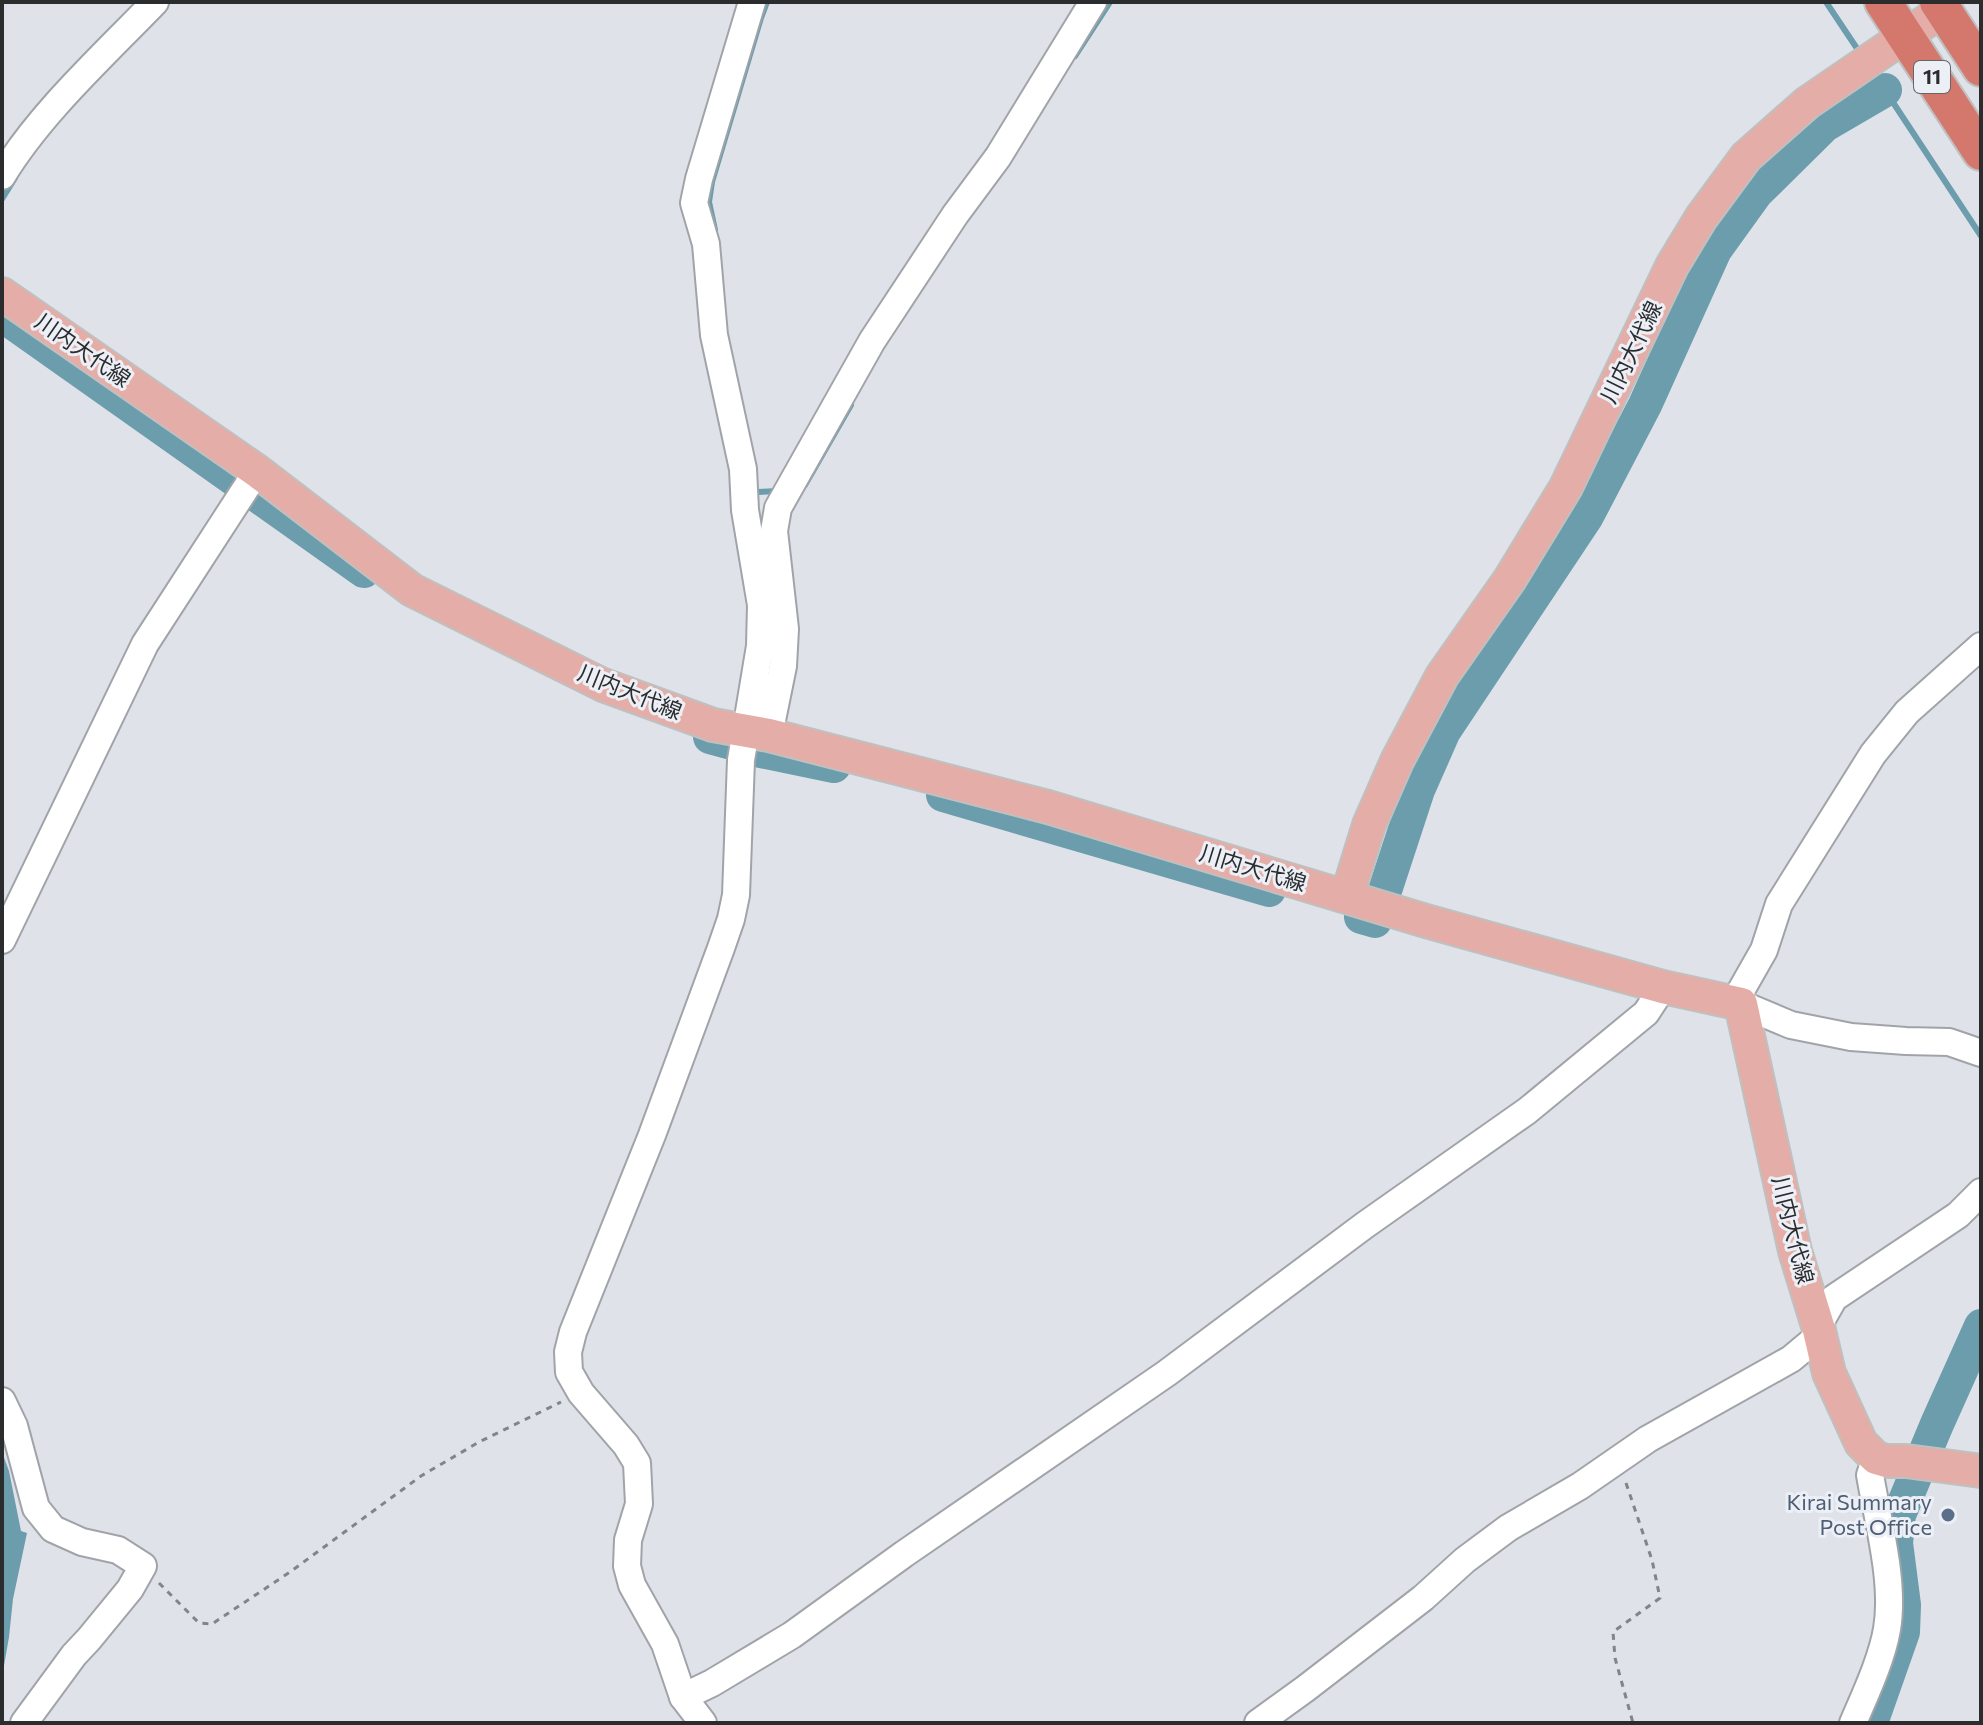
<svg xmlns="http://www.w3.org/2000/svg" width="1983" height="1725" font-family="Commissioner,'Noto Sans JP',sans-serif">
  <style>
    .water { fill: #6b9dad }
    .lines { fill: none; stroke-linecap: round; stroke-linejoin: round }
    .stream { stroke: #6b9dad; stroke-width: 6 }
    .river { stroke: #6b9dad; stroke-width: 34 }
    .minor-casing { stroke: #a0a4a9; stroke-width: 30 }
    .major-casing { stroke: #bfc0c0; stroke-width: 36 }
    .highway-casing { stroke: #bfc0c0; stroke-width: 40 }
    .path { stroke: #818488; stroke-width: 3; stroke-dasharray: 6 6; stroke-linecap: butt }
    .minor { stroke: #fff; stroke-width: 26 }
    .major { stroke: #e5ada7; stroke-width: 32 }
    .highway { stroke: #d4776d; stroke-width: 36 }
    .service-dot { fill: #5c6f8a; stroke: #ecf0f6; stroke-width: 3 }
    .labels { text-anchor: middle; stroke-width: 6; stroke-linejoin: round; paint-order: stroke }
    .shield { fill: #ecf0f6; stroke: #64676a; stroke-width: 2 }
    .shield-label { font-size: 20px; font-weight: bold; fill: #2a2c2e }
    .street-label { font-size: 22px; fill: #2a2c2e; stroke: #ecf0f6 }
    .service-label { font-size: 22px; fill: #4e5e75; stroke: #ecf0f6; text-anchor: end }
  </style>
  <rect width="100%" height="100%" fill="#dfe3e9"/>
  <polygon class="water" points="2,1452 9,1471 21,1531 27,1533 13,1599 9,1637 2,1677"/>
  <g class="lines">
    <g class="stream">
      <polyline points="1826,2 1862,56"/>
      <polyline points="1075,56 1110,2"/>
      <polyline points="1873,72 1981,236"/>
      <polyline points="2,199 15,178"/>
      <polyline points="715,230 709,202 712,182 761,18 767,2"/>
      <polyline points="805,485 851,405"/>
      <polyline points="756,492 780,491"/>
    </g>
    <g class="river">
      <polyline points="2,315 364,571"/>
      <polyline points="710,737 761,751 834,766"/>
      <polyline points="943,795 1269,890"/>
      <polyline points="1361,917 1375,921 1418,790 1444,731 1587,516 1645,405 1715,250 1756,193 1825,125 1885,90"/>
      <polyline points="1871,1723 1903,1632 1904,1605 1896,1543 1899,1515 1937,1424 1981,1326"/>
    </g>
    <g class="minor-casing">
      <g id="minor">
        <path d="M2,176C40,113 104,55 155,2"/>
        <polyline points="769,735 783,666 785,629 774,531 778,508 872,341 955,215 998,157 1093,2"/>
        <polyline points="2,940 145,644 257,471"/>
        <polyline points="1735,1001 1764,950 1779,904 1873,754 1907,712 1981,646"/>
        <polyline points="1741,1004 1791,1025 1851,1037 1906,1041 1949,1042 1981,1053"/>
        <polyline points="1818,1326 1834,1298 1958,1215 1981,1192"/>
        <polyline points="2,1401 14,1426 36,1508 53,1529 82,1542 118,1550 143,1566 130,1589 89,1639 74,1655 24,1723"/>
        <polyline points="683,1697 712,1683 792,1635 904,1554 1167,1373 1365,1225 1527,1111 1646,1013 1663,987"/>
        <polyline points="703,1723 683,1697 665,1644 632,1585 627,1566 628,1540 639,1504 637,1463 626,1445 581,1393 569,1372 568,1352 573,1332 652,1135 721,948 731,919 736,895 741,760 760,646 761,605 745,510 743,469 714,335 706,244 694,203 699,179 752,2"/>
        <polyline points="1258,1723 1305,1689 1423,1598 1465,1560 1508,1528 1580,1486 1648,1439 1791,1359 1821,1334"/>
        <path d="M1853,1723C1865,1695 1882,1659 1887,1629C1895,1583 1878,1522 1870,1475L1876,1458"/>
      </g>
    </g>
    <g class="major-casing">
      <g id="major">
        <polyline points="2,294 257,471 412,590 603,685 713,725 769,735 1048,807 1426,921 1663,987 1741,1004 1795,1251 1818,1326 1829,1373 1861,1443 1876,1458 1886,1461 1906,1461 1981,1471"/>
        <polyline points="1347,896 1369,825 1397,761 1442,676 1510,579 1566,487 1672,266 1701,218 1746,157 1807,103 1943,10"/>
      </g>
    </g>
    <g class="highway-casing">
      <g id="highway">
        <polyline points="1883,2 1981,152"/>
        <polyline points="1938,2 1981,68"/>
      </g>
    </g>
    <g class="path">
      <polyline points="1626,1483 1652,1560 1660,1598 1613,1632 1615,1658 1633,1723"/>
      <polyline points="159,1583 199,1623 212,1624 290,1572 421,1476 479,1442 561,1402"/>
    </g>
    <use href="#minor" class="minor"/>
    <use href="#major" class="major"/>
    <use href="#highway" class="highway"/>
  </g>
  <circle class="service-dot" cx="1948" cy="1515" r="8"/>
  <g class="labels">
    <rect class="shield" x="1914" y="61" width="36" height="32" rx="6"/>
    <g class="shield-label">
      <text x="1932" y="84">11</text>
    </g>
    <g class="street-label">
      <text transform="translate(83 350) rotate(35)" y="8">川内大代線</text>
      <text transform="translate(1631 352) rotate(-64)" y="8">川内大代線</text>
      <text transform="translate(630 692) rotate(22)" y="8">川内大代線</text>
      <text transform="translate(1253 868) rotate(17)" y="8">川内大代線</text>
      <text transform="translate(1793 1230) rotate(76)" y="8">川内大代線</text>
    </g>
    <g class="service-label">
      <text x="1932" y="1510">Kirai Summary<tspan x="1932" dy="25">Post Office</tspan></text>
    </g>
  </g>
  <rect width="1983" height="1725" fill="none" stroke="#2a2c2e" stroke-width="8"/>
</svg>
